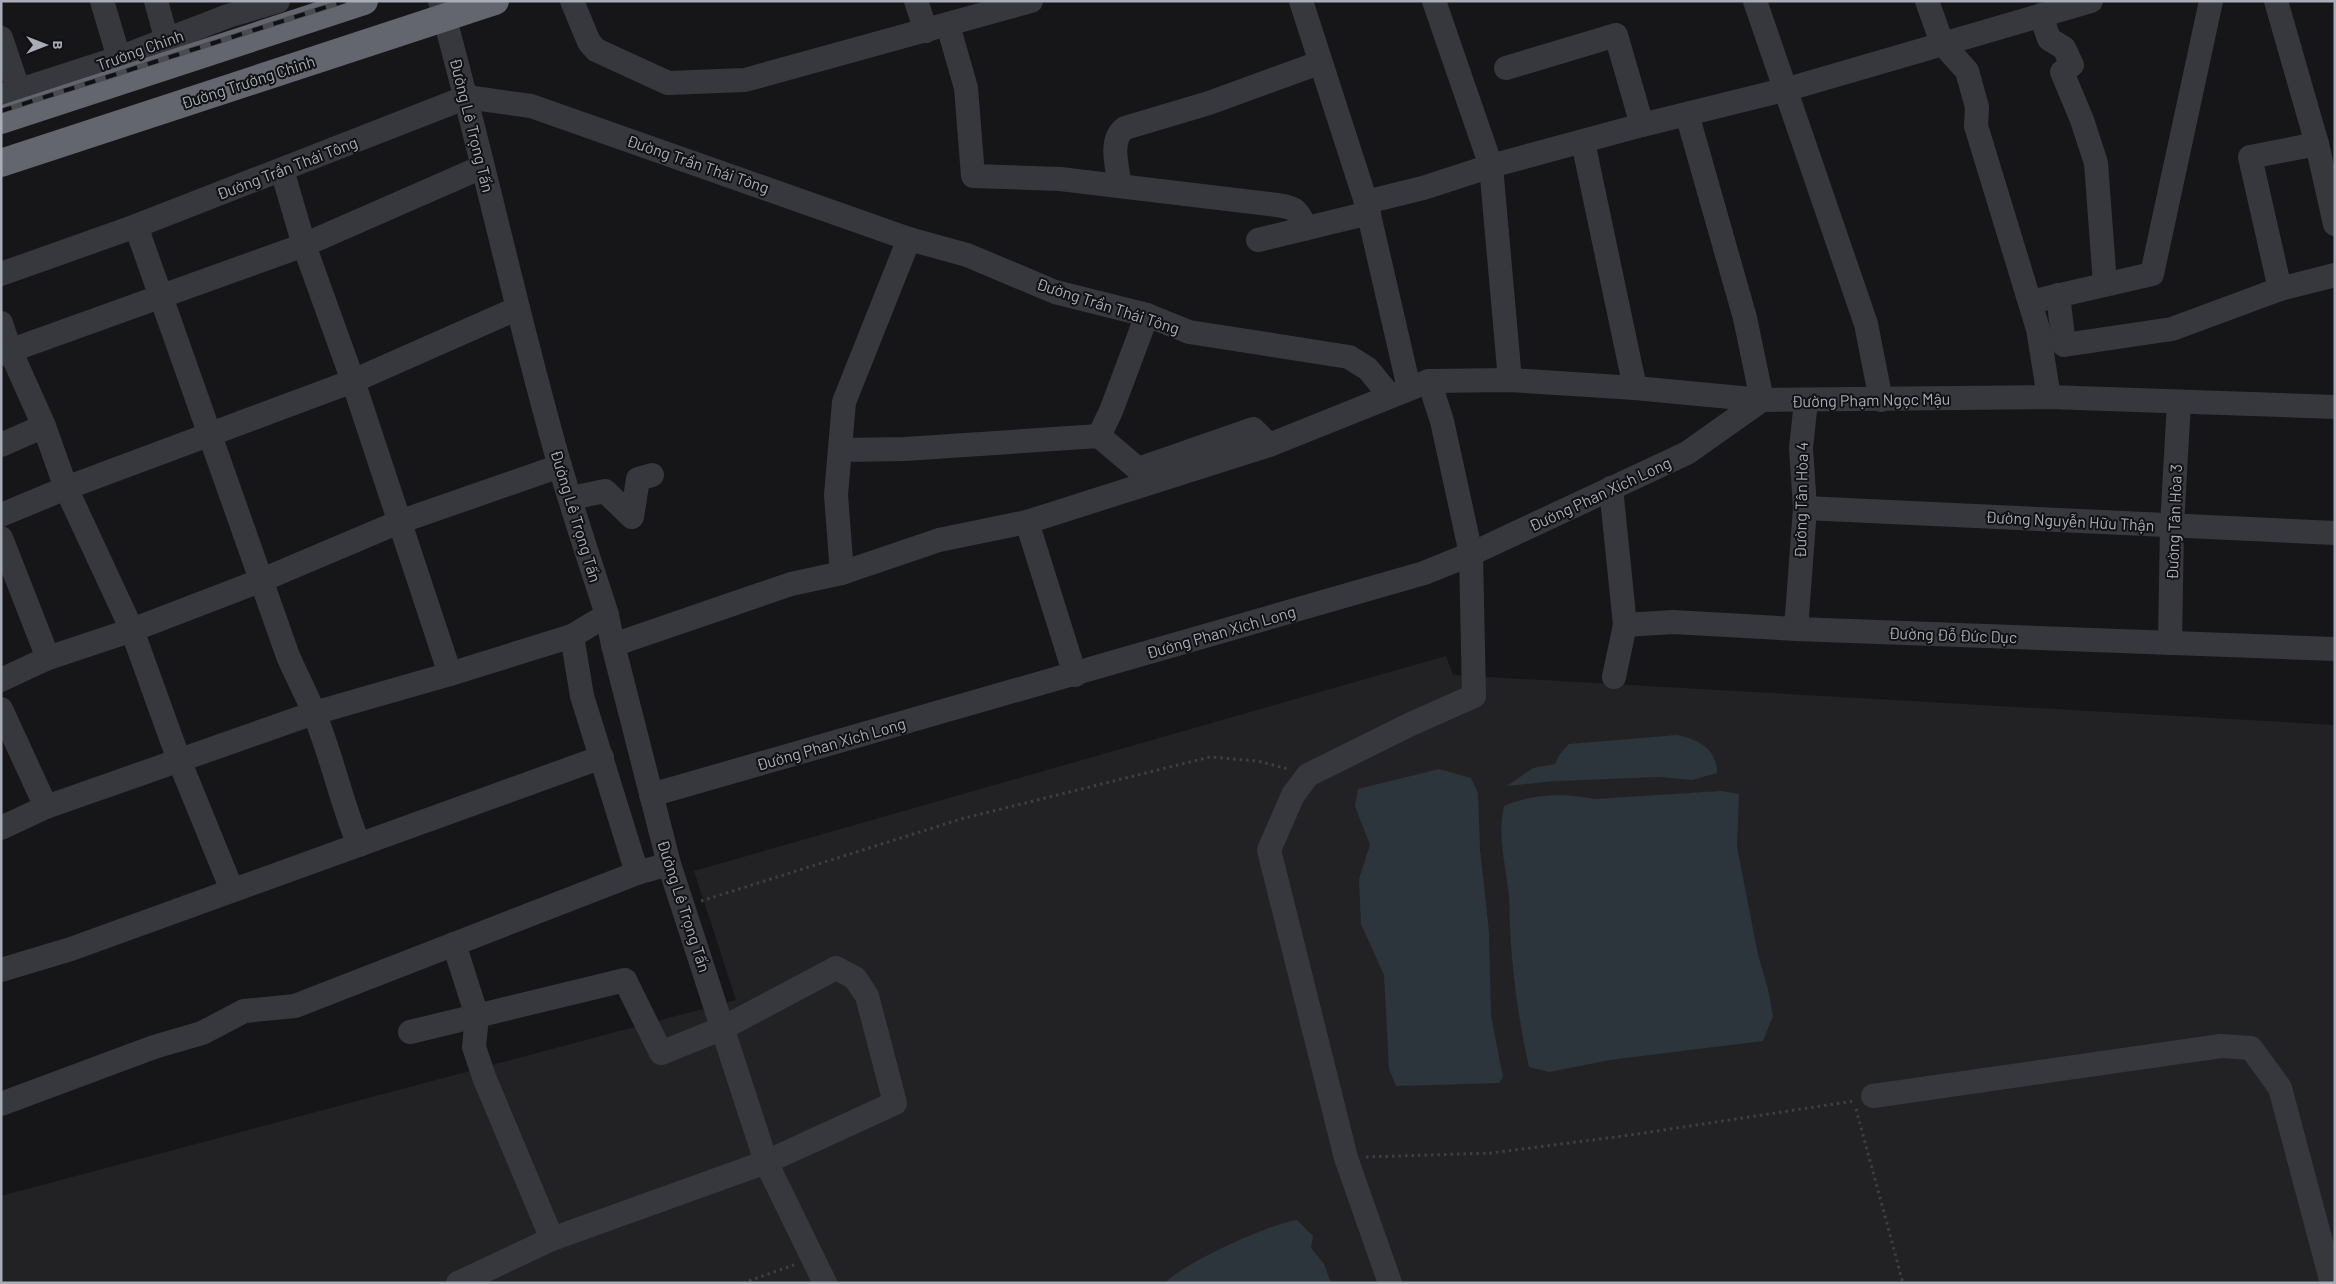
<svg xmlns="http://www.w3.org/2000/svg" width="2336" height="1284" font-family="Barlow,sans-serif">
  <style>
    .built { fill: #222225 }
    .water { fill: #2c353c }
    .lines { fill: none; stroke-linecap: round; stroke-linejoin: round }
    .path { stroke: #3d3f44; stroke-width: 3; stroke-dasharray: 2.5 4; stroke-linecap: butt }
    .minor { stroke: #37383d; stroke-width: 24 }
    .highway { stroke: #63666e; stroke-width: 28 }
    .rail-casing { stroke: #4a4c52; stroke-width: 5.5 }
    .rail { stroke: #111113; stroke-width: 4; stroke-dasharray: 11; stroke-linecap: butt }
    .labels { text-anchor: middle; stroke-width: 4; stroke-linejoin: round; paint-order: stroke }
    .street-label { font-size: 16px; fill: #a8adb8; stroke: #111113 }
  </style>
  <rect width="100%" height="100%" fill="#161618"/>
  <polygon class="built" points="1446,656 1453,675 2335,725 2335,1283 1,1283 1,1196 736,1000 694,871"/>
  <g class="water">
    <path d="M1677,735C1698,739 1717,749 1717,773L1692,780L1659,777L1555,781L1507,786L1533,768L1555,764L1560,754L1569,744Z"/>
    <polygon points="1439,769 1471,778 1478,793 1480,849 1489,932 1491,1016 1503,1077 1499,1083 1396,1086 1389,1069 1384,975 1361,924 1359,879 1370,845 1355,806 1358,789"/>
    <path d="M1721,791L1739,794L1737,847L1758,955L1768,989L1773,1016L1763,1041L1610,1060L1549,1072L1529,1067C1519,1022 1512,973 1510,927C1509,917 1510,906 1509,896C1506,866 1497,836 1504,806C1533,793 1565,793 1595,799Z"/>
    <path d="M1297,1220L1313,1236L1311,1248L1324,1264L1331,1283H1165C1185,1262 1269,1224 1297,1220Z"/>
  </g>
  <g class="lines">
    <g class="path">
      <polyline points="701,901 961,819 1210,757 1258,761 1288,769"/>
      <polyline points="1856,1109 1903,1283"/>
      <polyline points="1366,1157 1491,1153 1631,1135 1854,1101"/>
      <polyline points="743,1283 794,1265"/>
    </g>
    <g class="minor">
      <polyline points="102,1 119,58"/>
      <polyline points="156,1 167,41"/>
      <path d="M440,1C480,145 511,290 551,434C567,495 588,555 607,615L613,645L669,864L766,1162L825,1283"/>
      <polyline points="572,1 589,42 596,50 668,83 745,80 1031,1"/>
      <polyline points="916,1 926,31"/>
      <polyline points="1301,1 1366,202 1409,388"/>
      <polyline points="1434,1 1491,166 1510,380"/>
      <polyline points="1755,1 1866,324 1881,400"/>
      <polyline points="1927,1 1942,43 1967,71 1977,107 1976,126 2038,329 2049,397"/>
      <polyline points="2276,1 2317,144 2335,224"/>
      <polyline points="2041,15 2049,39 2064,48 2072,65 2062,72 2082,120 2096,163 2105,284"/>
      <path d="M948,25L966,88L973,176L1060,179L1277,205C1294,207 1301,211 1304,229"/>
      <polyline points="1,38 19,91"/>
      <polyline points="1506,68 1616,35 1642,125"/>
      <polyline points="1,96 119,58 228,16 278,1"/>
      <polyline points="1687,114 1745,318 1762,400"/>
      <polyline points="1583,142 1635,388"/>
      <polyline points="282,170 304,245 353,381 450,674"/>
      <path d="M1120,186C1118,169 1108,140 1125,128L1209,103L1319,63"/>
      <polyline points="1366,202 1423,188 1491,166 1642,125 1788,89 2091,1"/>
      <path d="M136,226L288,656C296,675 306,693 314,713C332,756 341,802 359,845"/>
      <polyline points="1258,240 1369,213"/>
      <polyline points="1,274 136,226 467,97 531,106 909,239 967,255 1055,292 1147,315 1189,332 1349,357 1368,369 1390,396"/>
      <polyline points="2280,289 2250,157 2317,144"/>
      <polyline points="2058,295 2064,345 2172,329 2280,289 2335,275"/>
      <polyline points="2030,302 2152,274 2211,1"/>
      <polyline points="1,323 10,350 44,426 66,488 132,630 179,760 232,890"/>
      <polyline points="1,354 304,245 482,167"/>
      <polyline points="1099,436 1111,411 1147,315"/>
      <polyline points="1,445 44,426"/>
      <polyline points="841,450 905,449 1099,436 1138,469 1253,429 1269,445"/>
      <polyline points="1611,488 1625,625"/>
      <polyline points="571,498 605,491 632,517 638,479 652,475"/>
      <polyline points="1805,508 2335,533"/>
      <polyline points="1,515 66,488 353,381 518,308"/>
      <polyline points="1027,522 1075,675"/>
      <polyline points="1,538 48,658"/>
      <polyline points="842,573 836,495 844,402 909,239"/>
      <polyline points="1796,629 1805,508 1801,448 1806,401"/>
      <polyline points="572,636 582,696 637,873"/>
      <polyline points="2170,643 2172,526 2179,402"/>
      <polyline points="613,645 791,584 842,573 939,540 1027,522 1269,445 1429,381 1510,380 1635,388 1762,400 2049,397 2335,407"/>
      <polyline points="1614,677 1625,625 1673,622 1796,629 2335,649"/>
      <polyline points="1,680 48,658 132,630 262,580 399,522 560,466"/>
      <polyline points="1,709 46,807"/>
      <polyline points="651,795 1424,573 1471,554 1687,453 1762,400"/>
      <polyline points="1,828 46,807 314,713 450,674 572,636 607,615"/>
      <polyline points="454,944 477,1016 474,1047 484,1077 552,1239"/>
      <polyline points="1,970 71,949 602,757"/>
      <polyline points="410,1032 625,980 661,1053 723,1028 836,968 855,978 867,996 895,1103 766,1162 552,1239 458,1283"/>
      <polyline points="1873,1096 2221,1046 2251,1048 2280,1088 2332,1283"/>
      <polyline points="1,1104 154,1047 202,1033 244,1011 295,1006 637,873 669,864"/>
      <polyline points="1390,1283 1346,1158 1269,850 1293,795 1308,775 1411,724 1474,696 1471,554 1442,421 1429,381"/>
    </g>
    <g class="highway">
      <polyline points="1,120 364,1"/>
      <polyline points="1,163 495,1"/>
    </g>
    <g class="rail-casing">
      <polyline id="rail" points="1,111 345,1"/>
    </g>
    <use href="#rail" class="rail"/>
  </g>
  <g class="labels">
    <g class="street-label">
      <text transform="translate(140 50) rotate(-20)" y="6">Trường Chinh</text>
      <text transform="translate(248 82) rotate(-18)" y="6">Đường Trường Chinh</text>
      <text transform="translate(472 125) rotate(76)" y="6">Đường Lê Trọng Tấn</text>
      <text transform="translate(698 164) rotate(19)" y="6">Đường Trần Thái Tông</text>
      <text transform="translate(287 168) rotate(-21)" y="6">Đường Trần Thái Tông</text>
      <text transform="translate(1108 306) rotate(18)" y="6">Đường Trần Thái Tông</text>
      <text transform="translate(1871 400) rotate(-1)" y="6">Đường Phạm Ngọc Mậu</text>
      <text transform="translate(1600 494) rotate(-25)" y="6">Đường Phan Xích Long</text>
      <text transform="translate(1801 500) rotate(-89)" y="6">Đường Tân Hòa 4</text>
      <text transform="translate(576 516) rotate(73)" y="6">Đường Lê Trọng Tấn</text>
      <text transform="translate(2070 521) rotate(3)" y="6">Đường Nguyễn Hữu Thận</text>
      <text transform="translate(2174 522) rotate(-88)" y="6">Đường Tân Hòa 3</text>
      <text transform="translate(1221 632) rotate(-16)" y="6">Đường Phan Xích Long</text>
      <text transform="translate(1953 635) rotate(2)" y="6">Đường Đỗ Đức Dục</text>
      <text transform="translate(831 744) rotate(-16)" y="6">Đường Phan Xích Long</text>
      <text transform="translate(684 906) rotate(72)" y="6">Đường Lê Trọng Tấn</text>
    </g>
  </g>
  <rect width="2336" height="1284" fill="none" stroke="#a8adb8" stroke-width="5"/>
  <g transform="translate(45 45) rotate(90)" stroke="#111113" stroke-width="4" paint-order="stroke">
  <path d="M0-4L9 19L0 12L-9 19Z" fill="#a8adb8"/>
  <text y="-8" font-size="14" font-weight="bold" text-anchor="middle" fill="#a8adb8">B</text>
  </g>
</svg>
